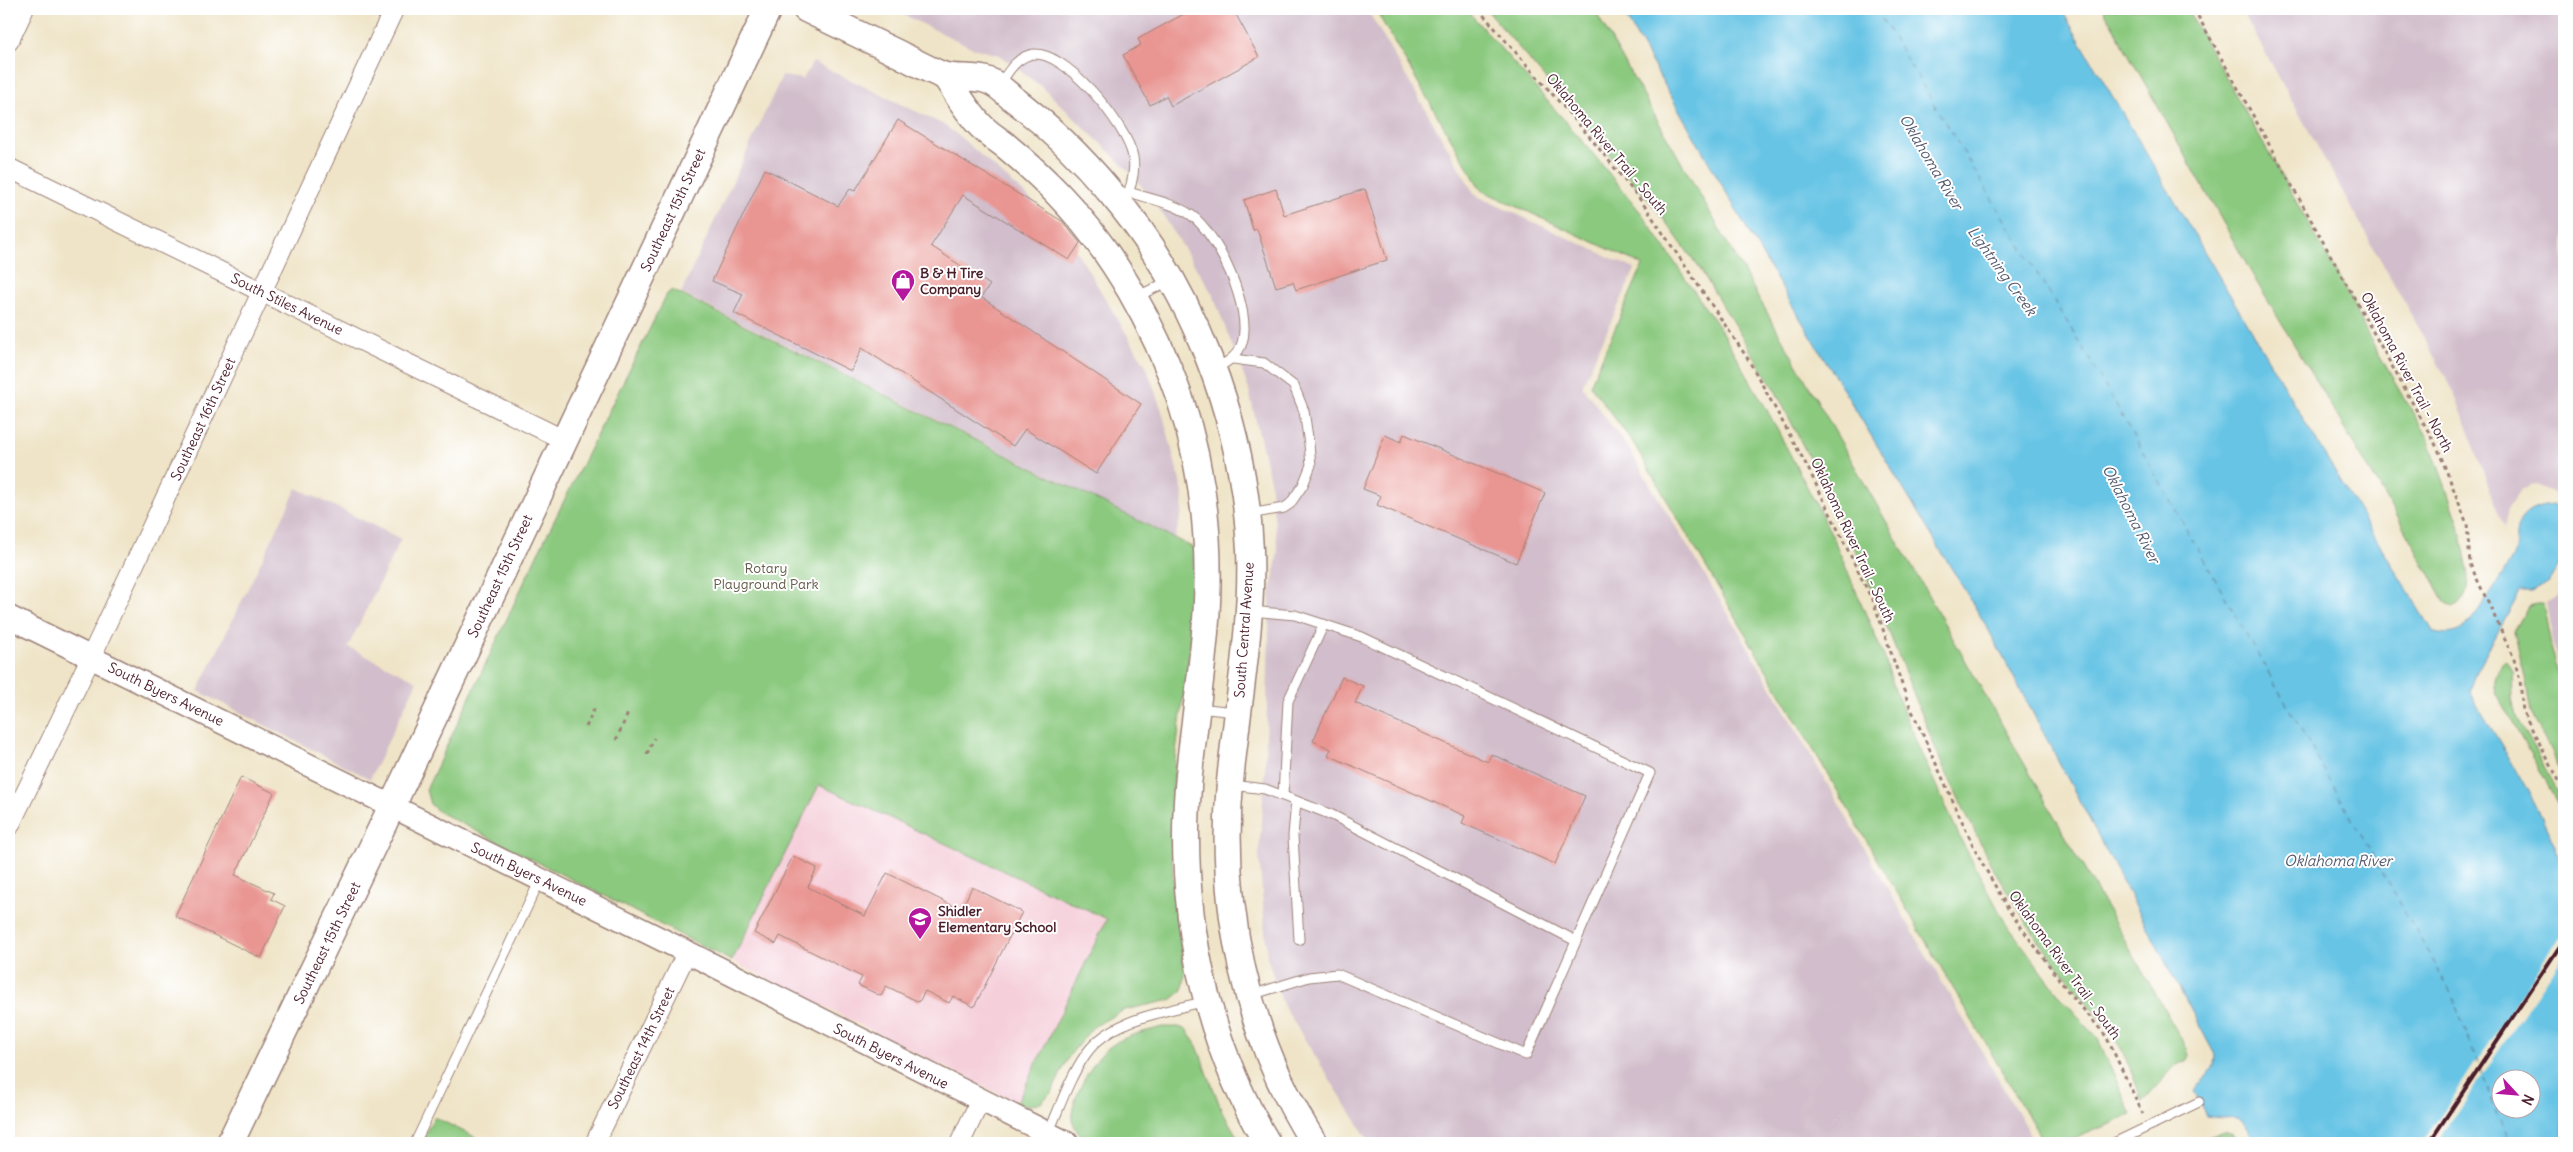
<svg xmlns="http://www.w3.org/2000/svg" width="2573" height="1152" font-family="Delius,sans-serif">
  <style>
    .built { fill: #f5cfda }
    .industrial { fill: #d1bdcb }
    .green { fill: #8bc97f; stroke: #6a7455 }
    .water { fill: #67c4e5; stroke: #587288; fill-rule: evenodd }
    .pier { fill: #efe4c7 }
    .lines { fill: none; stroke-linecap: round; stroke-linejoin: round }
    .ferry { stroke: #54596c; stroke-width: 1; stroke-dasharray: 6 5; stroke-linecap: butt }
    .building { fill: #e99592 }
    .service-casing { stroke: #9c8279; stroke-width: 11 }
    .minor-casing { stroke: #9c8279; stroke-width: 21 }
    .tertiary-casing { stroke: #9c8279; stroke-width: 25 }
    .secondary-casing { stroke: #9c8279; stroke-width: 29 }
    .path { stroke: #9c8279; stroke-width: 3; stroke-dasharray: 4 4; stroke-linecap: butt }
    .service { stroke: #fff; stroke-width: 9 }
    .minor { stroke: #fff; stroke-width: 19 }
    .tertiary { stroke: #fff; stroke-width: 22 }
    .secondary { stroke: #fff; stroke-width: 26 }
    .rail { stroke: #4a1f2b; stroke-width: 4 }
    .labels { text-anchor: middle; stroke-width: 4; stroke-linejoin: round; paint-order: stroke }
    .street-label { font-size: 14px; fill: #4a1f2b; stroke: #fff }
    .poi-label { font-size: 14px; font-weight: bold; fill: #4a1f2b; stroke: #fff; text-anchor: start }
    .park-label { font-size: 14px; fill: #615a48; stroke: #fff }
    .water-label { font-size: 15px; font-style: italic; fill: #54596c; stroke: #fff }
  </style>
  <rect width="100%" height="100%" fill="#fff"/>
  <filter id="ink" filterUnits="userSpaceOnUse"><feTurbulence type="fractalNoise" baseFrequency=".02" numOctaves="2"/><feDisplacementMap in="SourceGraphic" scale="10" xChannelSelector="R" yChannelSelector="G"/><feConvolveMatrix kernelMatrix="1 2 1 2 8 2 1 2 1" color-interpolation-filters="sRGB"/></filter>
  <filter id="wash" filterUnits="userSpaceOnUse"><feTurbulence type="fractalNoise" baseFrequency=".0096" numOctaves="4" result="noise"/><feDisplacementMap in="SourceGraphic" scale="20" xChannelSelector="R" yChannelSelector="G"/><feGaussianBlur stdDeviation="1.12" result="paint"/><feColorMatrix in="noise" values="0 0 0 0 0 0 0 0 0 0 0 0 0 0 0 0 0 1.4 0 .05"/><feComposite in="paint" operator="in"/></filter>
  <g filter="url(#wash)">
    <rect width="100%" height="100%" fill="#efe4c7"/>
    <polygon class="built" points="819,785 1107,920 1017,1103 732,961"/>
    <g class="industrial">
      <polygon points="891,9 1367,9 1475,195 1635,269 1582,386 1628,448 1741,635 2035,1143 1370,1143 1283,1005 1267,957 1259,853 1265,773 1270,597 1278,551 1270,480 1248,387 1212,293 1156,204 1126,168 1042,87 999,55 973,48"/>
      <polygon points="2241,9 2564,9 2564,504 2550,491 2533,484 2521,490 2508,508 2504,528 2454,392"/>
      <polygon points="813,62 942,124 959,136 1046,213 1074,247 1146,366 1162,411 1183,493 1182,512 1175,538 681,293 782,76 803,79"/>
      <polygon points="297,488 401,539 348,647 417,681 370,779 198,691"/>
      <polygon points="2564,592 2564,676 2556,656 2546,603"/>
    </g>
    <g class="green">
      <polygon points="1375,9 1466,9 1581,139 1642,214 1723,334 1766,408 1832,535 1885,659 1896,693 1917,744 1961,840 2005,922 2060,996 2098,1039 2132,1115 2064,1143 2044,1143 1634,444 1590,385 1643,265 1481,190"/>
      <polygon points="1486,9 1594,9 2187,1049 2189,1055 2187,1060 2175,1066 2142,1102 2127,1059 2115,1038 2037,939 1991,865 1941,762 1858,555 1776,392 1700,269 1657,210"/>
      <polygon points="2103,9 2187,9 2349,295 2365,330 2429,441 2459,524 2469,576 2468,589 2464,598 2458,605 2452,608 2446,603 2397,516 2256,281"/>
      <polygon points="672,290 1194,548 1191,640 1175,759 1171,830 1174,901 1185,973 1183,990 1171,1000 1124,1010 1093,1027 1069,1056 1052,1092 1041,1103 1025,1106 1017,1103 1107,919 819,785 732,961 439,812 430,804 426,790 538,553 667,294"/>
      <polygon points="2536,604 2543,604 2554,661 2564,687 2564,778 2531,713 2525,677 2514,632 2528,606"/>
      <path d="M2504,661H2506L2512,673L2513,698L2517,717L2561,799L2564,814L2497,695C2492,680 2496,674 2504,661Z"/>
      <path d="M1162,1027H1179L1187,1030L1197,1046L1222,1111L1241,1143H1091C1082,1137 1072,1128 1072,1116C1073,1095 1094,1057 1111,1046C1125,1035 1145,1032 1162,1027Z"/>
      <polygon points="434,1117 487,1143 437,1143 424,1137"/>
      <polygon points="2224,1132 2233,1135 2240,1143 2184,1143"/>
    </g>
    <path class="water" d="M1621,9H2061L2308,427L2432,631C2443,635 2455,635 2465,627C2473,620 2510,565 2514,554C2518,543 2513,532 2520,521C2527,509 2541,506 2553,505L2564,517V556L2548,583L2532,592H2520L2474,676L2469,692C2504,749 2542,808 2564,871V1143H2253C2237,1105 2239,1123 2207,1116L2194,1091L2214,1066L2215,1055L1987,627L1769,267ZM2500,1080H2530V1110H2500Z"/>
    <polygon class="pier" points="2564,930 2564,953 2437,1143 2422,1143"/>
    <g class="lines">
      <polyline class="ferry" points="1876,9 2089,358 2450,991 2509,1143"/>
    </g>
    <g id="blocks">
      <g class="building">
        <polygon points="1193,9 1233,9 1259,57 1171,106 1166,96 1150,105 1123,55 1141,45 1138,39"/>
        <polygon points="898,120 1062,221 1080,243 1069,260 963,195 931,246 990,285 981,297 1141,404 1096,474 1025,429 1013,446 862,348 851,371 734,313 743,294 712,281 765,169 838,206 850,189 855,191"/>
        <polygon points="1276,189 1284,215 1365,189 1387,260 1296,290 1293,282 1276,287 1257,229 1253,230 1244,200"/>
        <polygon points="1404,434 1545,493 1516,563 1377,505 1381,496 1363,489 1385,435 1401,442"/>
        <polygon points="1342,677 1363,686 1355,703 1488,762 1491,754 1585,796 1555,864 1462,823 1465,816 1328,755 1331,749 1313,741"/>
        <polygon points="241,777 274,793 235,875 274,893 271,899 285,906 261,958 175,916"/>
        <polygon points="793,856 817,868 808,887 865,916 887,873 961,910 972,887 1022,912 974,1007 953,996 949,1003 925,991 919,1002 886,986 881,996 858,985 862,977 780,936 776,944 754,933"/>
      </g>
    </g>
  </g>
  <g filter="url(#ink)">
    <use href="#blocks" fill-opacity="0" stroke="#9c8279" stroke-width="1"/>
    <g class="lines">
      <g class="service-casing">
        <g id="service">
          <path d="M999,85C1008,73 1014,60 1029,55C1062,44 1128,127 1133,157C1136,174 1130,191 1123,205"/>
          <path d="M1129,192C1150,199 1173,203 1191,215C1218,234 1253,310 1242,343C1238,356 1227,362 1216,369"/>
          <polyline points="1136,297 1169,281"/>
          <polyline points="1233,359 1264,363 1294,386 1304,411 1309,444 1311,465 1303,485 1290,504 1284,508 1249,514"/>
          <polyline points="1198,708 1235,712"/>
          <polyline points="1232,785 1265,789 1332,815 1576,941"/>
          <polyline points="1283,796 1288,701 1324,624"/>
          <polyline points="1296,801 1293,836 1299,940"/>
          <polyline points="1251,995 1309,977 1337,974 1526,1055 1650,773 1362,637 1295,615 1251,611"/>
          <path d="M1048,1134C1060,1107 1069,1078 1086,1054C1111,1018 1166,1012 1206,1001"/>
          <polyline points="415,1143 540,880"/>
          <polyline points="2114,1143 2199,1102"/>
        </g>
      </g>
      <g class="minor-casing">
        <g id="minor">
          <polyline points="9,41 24,9"/>
          <polyline points="9,168 564,440"/>
          <polyline points="9,827 91,657 394,9"/>
          <polyline points="595,1143 687,952"/>
          <polyline points="960,1143 980,1101"/>
        </g>
      </g>
      <g class="tertiary-casing">
        <polyline id="tertiary" points="9,617 687,952 1067,1143"/>
      </g>
      <g class="secondary-casing">
        <g id="secondary">
          <path d="M806,9C837,24 868,39 899,54C913,61 927,69 942,75C956,80 975,75 989,81C997,84 1005,92 1011,97C1048,125 1081,157 1110,192C1194,290 1244,421 1250,550C1253,627 1237,706 1230,782C1219,908 1246,1036 1314,1143"/>
          <path d="M945,76C957,93 968,114 983,128C990,135 999,140 1006,146C1024,161 1042,177 1058,194C1113,251 1154,324 1180,399C1202,465 1210,533 1207,602C1204,678 1187,753 1186,829C1185,939 1211,1049 1267,1143"/>
          <polyline points="230,1143 392,806 768,9"/>
        </g>
      </g>
      <g class="path">
        <polyline points="1478,9 1589,136 1642,202 1748,359 1808,468 1861,577 1875,606 1908,702 1977,854 2010,912 2067,990 2106,1036 2143,1114"/>
        <polyline points="2194,9 2438,449 2467,524 2470,564 2513,656 2520,680 2523,712 2564,790"/>
        <polyline points="586,727 595,707"/>
        <polyline points="616,740 629,711"/>
        <polyline points="647,754 654,738"/>
      </g>
      <use href="#service" class="service"/>
      <use href="#minor" class="minor"/>
      <use href="#tertiary" class="tertiary"/>
      <use href="#secondary" class="secondary"/>
      <polyline class="rail" points="2429,1143 2564,940"/>
    </g>
  </g>
  <defs>
    <g id="shop-pin" transform="scale(1.25)"><path d="M0 17L-7.5 6A9.5 9.5 0 1 1 7.5 6Z" fill="#b5179e" stroke="#fff"/><path d="M-5-2.5h2.3a2.7 3.5 0 0 1 5.4 0H5L5.5 6h-11ZM-1.5-2.5h3a1.5 2.3 0 0 0-3 0Z" fill="#fff"/></g>
    <g id="school-pin" transform="scale(1.25)"><path d="M0 17L-7.5 6A9.5 9.5 0 1 1 7.5 6Z" fill="#b5179e" stroke="#fff"/><path d="M0-5L7-2L0 1L-7-2ZM-4 1L0 2.5L4 1V4Q0 6-4 4Z" fill="#fff"/></g>
  </defs>
  <g fill-rule="evenodd">
    <use href="#shop-pin" x="903" y="281"/>
    <use href="#school-pin" x="920" y="919"/>
  </g>
  <g class="labels">
    <g class="street-label">
      <text transform="translate(1607 144) rotate(50)" y="5">Oklahoma River Trail - South</text>
      <text transform="translate(673 210) rotate(-65)" y="5">Southeast 15th Street</text>
      <text transform="translate(287 304) rotate(26)" y="5">South Stiles Avenue</text>
      <text transform="translate(2407 372) rotate(62)" y="5">Oklahoma River Trail - North</text>
      <text transform="translate(203 419) rotate(-65)" y="5">Southeast 16th Street</text>
      <text transform="translate(1853 540) rotate(65)" y="5">Oklahoma River Trail - South</text>
      <text transform="translate(500 576) rotate(-65)" y="5">Southeast 15th Street</text>
      <text transform="translate(1244 630) rotate(-86)" y="5">South Central Avenue</text>
      <text transform="translate(166 694) rotate(26)" y="5">South Byers Avenue</text>
      <text transform="translate(529 874) rotate(26)" y="5">South Byers Avenue</text>
      <text transform="translate(327 943) rotate(-64)" y="5">Southeast 15th Street</text>
      <text transform="translate(2065 965) rotate(54)" y="5">Oklahoma River Trail - South</text>
      <text transform="translate(641 1048) rotate(-64)" y="5">Southeast 14th Street</text>
      <text transform="translate(891 1056) rotate(27)" y="5">South Byers Avenue</text>
    </g>
    <g class="poi-label">
      <text x="920" y="278">B &amp; H Tire<tspan x="920" dy="16">Company</tspan></text>
      <text x="938" y="916">Shidler<tspan x="938" dy="16">Elementary School</tspan></text>
    </g>
    <g class="park-label">
      <text x="766" y="573">Rotary<tspan x="766" dy="16">Playground Park</tspan></text>
    </g>
    <g class="water-label">
      <text transform="translate(1931 162) rotate(59)" y="5">Oklahoma River</text>
      <text transform="translate(2002 271) rotate(54)" y="5">Lightning Creek</text>
      <text transform="translate(2131 514) rotate(63)" y="5">Oklahoma River</text>
      <text x="2338" y="866">Oklahoma River</text>
    </g>
  </g>
  <rect width="2573" height="1152" fill="none" stroke="#fff" stroke-width="30"/>
  <g transform="translate(2516 1094) rotate(116)"><circle r="24" fill="#ffffff" stroke="#b7a5aa"/>
  <path d="M0-4L9 19L0 12L-9 19Z" fill="#b5179e"/>
  <text y="-8" font-size="14" font-weight="bold" text-anchor="middle" fill="#4a1f2b">N</text>
  </g>
</svg>
